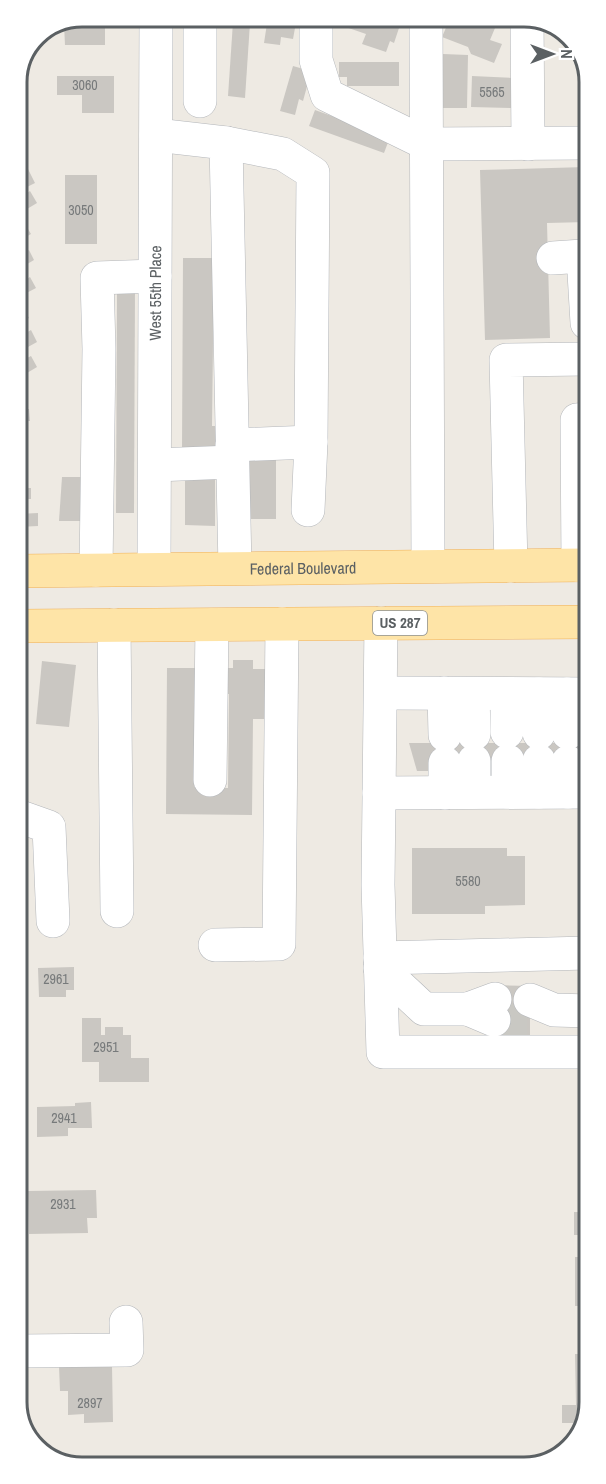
<svg xmlns="http://www.w3.org/2000/svg" width="606" height="1484" font-family="'Archivo Narrow',sans-serif">
  <style>
    .building { fill: #cac7c2 }
    .lines { fill: none; stroke-linecap: round; stroke-linejoin: round }
    .minor-tunnel { stroke: #c9c8c3; stroke-width: 33; stroke-dasharray: 33 16; stroke-linecap: butt }
    .minor-casing { stroke: #b3b6ba; stroke-width: 34 }
    .major-casing { stroke: #f0b15a; stroke-width: 34 }
    .minor { stroke: #fff; stroke-width: 33 }
    .major { stroke: #fee4a7; stroke-width: 33 }
    .labels { text-anchor: middle; stroke-width: 4.5; stroke-linejoin: round; paint-order: stroke }
    .number-label { font-size: 14px; fill: #777a7b }
    .shield { fill: #fff; stroke: #8c9092; stroke-width: 1.5 }
    .shield-label { font-size: 15px; font-weight: bold; fill: #5b6063 }
    .street-label { font-size: 16px; fill: #5b6063; stroke: #fff }
    .rim { fill: none; stroke: #5b6063; stroke-width: 3 }
  </style>
  <rect width="100%" height="100%" fill="#eeeae3"/>
  <g class="building">
    <polygon points="82,17 105,17 105,45 65,45 64,24"/>
    <polygon points="268,17 297,17 293,39 281,37 280,45 264,43"/>
    <polygon points="336,17 363,17 399,28 394,43 390,41 386,52 362,44 366,34 334,23"/>
    <polygon points="466,17 495,28 490,40 502,44 494,63 471,54 468,47 442,37 448,23 461,28"/>
    <polygon points="478,17 495,17 493,22"/>
    <polygon points="233,22 250,23 245,98 228,96"/>
    <polygon points="443,54 468,55 467,108 442,108 438,57 443,57"/>
    <polygon points="339,62 399,62 399,86 347,86 347,77 339,77"/>
    <polygon points="293,66 307,70 309,79 303,101 299,99 295,115 280,111"/>
    <polygon points="57,76 114,76 114,113 82,113 82,95 57,95"/>
    <polygon points="472,76 513,78 511,108 471,107"/>
    <polygon points="315,110 390,137 384,153 309,126"/>
    <polygon points="21,166 23,171 28,169 35,183 17,192 17,168"/>
    <polygon points="586,167 587,222 547,223 550,338 485,340 480,170"/>
    <rect x="65" y="175" width="32" height="69"/>
    <polygon points="30,191 37,203 17,215 17,200"/>
    <polygon points="25,224 31,234 17,242 17,229"/>
    <polygon points="29,250 34,260 17,270 17,256"/>
    <polygon points="183,258 214,258 212,426 220,426 220,448 182,448"/>
    <polygon points="30,277 36,288 17,298 17,285"/>
    <polygon points="117,289 135,289 134,513 116,513"/>
    <polygon points="24,309 29,318 17,325 17,313"/>
    <polygon points="31,330 37,342 17,353 17,338"/>
    <polygon points="31,356 37,367 17,379 17,363"/>
    <polygon points="17,409 29,409 30,421 17,421"/>
    <polygon points="17,432 28,432 28,444 18,444"/>
    <rect x="248" y="449" width="28" height="70"/>
    <rect x="18" y="461" width="9" height="13"/>
    <polygon points="62,477 90,477 93,521 59,521"/>
    <polygon points="185,478 215,478 215,526 185,525"/>
    <rect x="18" y="488" width="13" height="11"/>
    <polygon points="38,513 38,526 18,527 18,514"/>
    <polygon points="233,660 253,660 253,669 272,669 272,719 253,719 252,815 166,814 167,668 201,668 200,688 195,688 194,787 228,788 229,694 226,694 226,668 233,668"/>
    <polygon points="42,661 76,665 69,727 36,724"/>
    <polygon points="409,743 588,743 588,771 417,771"/>
    <polygon points="412,848 507,848 507,856 525,856 525,905 485,906 485,914 412,914"/>
    <polygon points="74,967 74,990 66,990 66,997 39,997 38,968"/>
    <polygon points="494,985 530,986 530,1046 493,1046"/>
    <polygon points="82,1018 101,1018 101,1035 105,1035 105,1027 123,1027 123,1035 131,1035 131,1058 149,1058 149,1082 99,1082 99,1062 82,1062"/>
    <polygon points="91,1102 92,1128 68,1128 68,1136 37,1137 37,1107 75,1106 75,1103"/>
    <polygon points="96,1190 97,1218 87,1218 88,1233 29,1234 28,1191"/>
    <polygon points="574,1212 589,1212 589,1242 586,1242 586,1235 574,1235"/>
    <rect x="575" y="1257" width="14" height="49"/>
    <polygon points="575,1354 589,1354 589,1402 583,1423 562,1423 562,1405 576,1405"/>
    <polygon points="59,1366 112,1366 113,1422 84,1423 84,1414 68,1415 68,1391 60,1391"/>
  </g>
  <g class="lines">
    <polyline class="minor-tunnel" points="494,1020 530,1020"/>
    <g class="minor-casing">
      <g id="minor">
        <polyline points="200,17 200,101"/>
        <polyline points="316,17 316,60 327,95 427,144 586,143"/>
        <polyline points="426,17 428,566"/>
        <polyline points="527,17 528,144"/>
        <polyline points="156,135 226,143 235,568"/>
        <polyline points="226,143 283,154 313,173 311,442 308,510"/>
        <polyline points="587,256 583,256 587,323"/>
        <polyline points="553,258 583,256"/>
        <polyline points="232,445 311,442"/>
        <polyline points="155,465 232,462"/>
        <polyline points="578,565 577,420 587,419"/>
        <polyline points="511,566 506,360 587,359"/>
        <path id="s1" d="M154,569L156,17"/>
        <polyline points="96,570 99,349 97,278 155,276"/>
        <polyline points="381,623 378,885 383,1052 589,1052"/>
        <polyline points="114,625 117,911"/>
        <polyline points="381,693 588,694"/>
        <polyline points="444,693 445,735"/>
        <polyline points="473,694 474,734"/>
        <polyline points="507,694 507,732"/>
        <polyline points="539,694 539,733"/>
        <polyline points="567,694 568,733"/>
        <polyline points="474,761 474,792"/>
        <polyline points="508,761 508,792"/>
        <polyline points="539,761 539,792"/>
        <polyline points="568,762 568,792"/>
        <polyline points="445,763 445,793"/>
        <polyline points="210,780 212,625"/>
        <polyline points="379,793 588,792"/>
        <polyline points="18,816 49,827 53,921"/>
        <polyline points="215,945 279,944 282,624"/>
        <polyline points="380,958 588,953"/>
        <polyline points="380,968 424,1009 468,1009"/>
        <polyline points="530,1000 554,1010 589,1011"/>
        <polyline points="494,1020 468,1009 495,999"/>
        <polyline points="20,1351 127,1350 126,1322"/>
      </g>
    </g>
    <g class="major-casing">
      <g id="major">
        <path id="s2" d="M18,571L587,565"/>
        <polyline points="18,626 588,622"/>
      </g>
    </g>
    <use href="#minor" class="minor"/>
    <use href="#major" class="major"/>
  </g>
  <g class="labels">
    <g class="number-label">
      <text x="85" y="90">3060</text>
      <text x="492" y="97">5565</text>
      <text x="81" y="215">3050</text>
      <text x="468" y="886">5580</text>
      <text x="56" y="984">2961</text>
      <text x="106" y="1052">2951</text>
      <text x="64" y="1123">2941</text>
      <text x="63" y="1209">2931</text>
      <text x="90" y="1408">2897</text>
    </g>
    <rect class="shield" x="373" y="611" width="54" height="24" rx="4.5"/>
    <g class="shield-label">
      <text x="400" y="628">US 287</text>
    </g>
    <g class="street-label">
      <text dy="6" stroke="none"><textPath href="#s1" startOffset="276">West 55th Place</textPath></text>
      <text dy="6" stroke="none"><textPath href="#s2" startOffset="285">Federal Boulevard</textPath></text>
    </g>
  </g>
  <path d="M0 0H606V1484H0ZM82 27H524A55 55 0 0 1 579 82V1402A55 55 0 0 1 524 1457H82A55 55 0 0 1 27 1402V82A55 55 0 0 1 82 27Z" fill="#fff" fill-rule="evenodd"/>
  <path class="rim" d="M82 27H524A55 55 0 0 1 579 82V1402A55 55 0 0 1 524 1457H82A55 55 0 0 1 27 1402V82A55 55 0 0 1 82 27Z"/>
  <g transform="translate(552 54) rotate(90)" stroke="#ffffff" stroke-width="4.5" paint-order="stroke">
  <path d="M0-4.5L10 22L0 15L-10 22Z" fill="#5b6063"/>
  <text y="-9" font-size="16" font-weight="bold" text-anchor="middle" fill="#5b6063">N</text>
  </g>
</svg>
